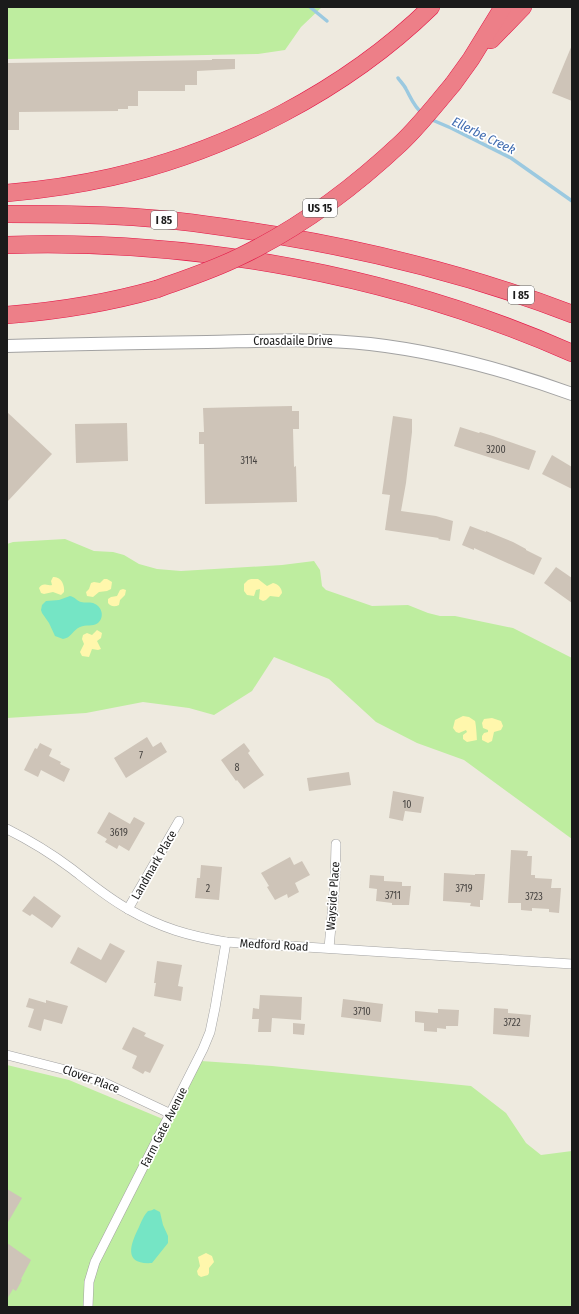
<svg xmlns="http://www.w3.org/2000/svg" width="579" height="1314" font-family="'Fira Sans Condensed',sans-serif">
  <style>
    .grass { fill: #beed9f }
    .sand { fill: #fff7ac }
    .pitch { fill: #75e5c5 }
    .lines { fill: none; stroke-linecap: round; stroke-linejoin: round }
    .stream { stroke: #9bc9e0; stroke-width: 3.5 }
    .building { fill: #cec4b8 }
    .minor-casing { stroke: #a2a2a2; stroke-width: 10 }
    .tertiary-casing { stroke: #a2a2a2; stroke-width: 14 }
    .motorway-casing { stroke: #e31546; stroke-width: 18 }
    .minor { stroke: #fff; stroke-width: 9 }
    .tertiary { stroke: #fff; stroke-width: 12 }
    .motorway { stroke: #ed7f88; stroke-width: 17 }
    .motorway-bridge-casing { stroke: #e31546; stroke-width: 18; stroke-linecap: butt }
    .motorway-bridge { stroke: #ed7f88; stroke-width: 17 }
    .labels { text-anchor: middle; stroke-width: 3.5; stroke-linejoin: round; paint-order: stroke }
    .number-label { font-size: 10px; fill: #484542 }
    .shield { fill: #fff; stroke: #5f5f5f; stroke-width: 1 }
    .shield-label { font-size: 11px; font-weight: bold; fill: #1b1b1b }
    .street-label { font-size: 12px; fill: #1b1b1b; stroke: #fff }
    .water-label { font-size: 13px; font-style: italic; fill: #416db1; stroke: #fff }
  </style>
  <rect width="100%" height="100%" fill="#eeeadf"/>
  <g class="grass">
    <polygon points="7,7 322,7 301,27 285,50 258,54 7,59"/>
    <polygon points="65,539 94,551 113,552 124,555 139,564 157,569 181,571 282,565 314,561 320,570 322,586 326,590 372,606 408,605 428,613 440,616 455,616 513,628 572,658 572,839 464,760 417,743 376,722 329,679 274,657 252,691 214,715 189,708 143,702 86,713 7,718 7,544 13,542"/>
    <polygon points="201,1061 272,1066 471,1086 506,1113 526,1143 541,1155 572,1151 572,1307 7,1307 7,1065 69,1080 170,1122"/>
  </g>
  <g class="sand">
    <path d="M53,577C61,576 65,585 64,592L61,595L53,592L44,594L41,593L39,588C43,582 46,586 52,585L51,581Z"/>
    <polygon points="104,579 107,579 112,582 111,589 107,591 99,592 93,597 87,596 86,592 89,589 91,583 94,582 100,583"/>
    <path d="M251,579H258L267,586L273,583C278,584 282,588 282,593L279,597L270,596L266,600L263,601L259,599L260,589L256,590L254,596L247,595L244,591V584L248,580Z"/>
    <path d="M123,589L126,590L125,595L120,600L119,605C115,607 111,607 108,603V599L111,597L117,596L120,590Z"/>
    <polygon points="97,630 102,633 101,638 97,641 101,649 98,650 92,649 89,657 82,656 80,652 84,644 82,639 83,635 87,633 92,635"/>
    <path d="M463,716L469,717L475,721C476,723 477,739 477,740L467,742L463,739V735L467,732L466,730L459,733L456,732L453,728L455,720Z"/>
    <polygon points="492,718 501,721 503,726 501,730 494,732 492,741 488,743 482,740 482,736 484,733 488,732 488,730 483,728 482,723 484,719"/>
    <polygon points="206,1253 212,1256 214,1262 209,1268 209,1273 208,1275 201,1277 198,1275 197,1271 200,1266 198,1257"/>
  </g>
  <g class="pitch">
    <path d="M70,596C75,597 77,601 81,602C85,603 89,602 93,603C102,606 105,617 98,623C92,627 86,624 80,627C73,630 71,638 63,639L55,636L49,623L42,613L41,610L42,605L46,601L59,600Z"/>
    <path d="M154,1209L160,1212L163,1225L168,1236V1243L152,1263C123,1265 130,1245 139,1227C141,1222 144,1215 148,1211C149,1211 153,1210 154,1209Z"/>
  </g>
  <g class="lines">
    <g class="stream">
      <polyline points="310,7 327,21"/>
      <path d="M398,78C400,81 404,85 406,89C411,98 414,107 423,114"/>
      <polyline points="430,119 451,128 511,158 572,201"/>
    </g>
  </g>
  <g class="building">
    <polygon points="572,45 572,101 552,93"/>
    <polygon points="212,59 235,59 235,69 197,71 197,85 185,85 185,91 138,91 138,106 128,106 128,109 118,109 118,111 19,112 19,130 7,130 7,63 212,60"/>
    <polygon points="292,406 292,411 299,411 299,429 293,429 294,467 296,466 297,502 205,504 204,444 199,444 199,432 204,432 203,408"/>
    <polygon points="7,412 52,454 7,502"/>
    <polygon points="393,416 412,419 412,432 406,483 401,511 436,516 453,521 450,541 438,539 439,538 385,530 390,495 382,494"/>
    <polygon points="127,423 128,461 76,463 75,424"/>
    <polygon points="460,427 479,433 480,432 493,436 536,451 529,470 454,446"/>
    <polygon points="552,455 572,467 572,489 542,474"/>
    <polygon points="470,526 486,532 486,531 513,542 526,549 526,550 542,558 534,575 474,548 474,550 462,545"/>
    <polygon points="556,567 572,578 572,603 544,583"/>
    <polygon points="147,737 153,747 161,742 167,752 126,778 114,758"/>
    <polygon points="40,743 52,749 49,756 61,762 60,764 70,769 64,782 41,770 38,777 24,770 35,748 37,749"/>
    <polygon points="244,743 250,751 248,753 264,775 244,789 237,780 236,781 221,760"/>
    <polygon points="349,772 351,785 309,791 307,778"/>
    <polygon points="393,791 424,797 421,813 405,811 403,821 389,818"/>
    <polygon points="109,812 130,824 134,817 145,823 129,851 119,845 117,849 105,842 107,839 97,833"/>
    <polygon points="511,850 528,851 527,856 532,856 531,875 535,875 535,878 552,879 551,888 561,888 559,913 549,912 549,909 532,908 532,911 521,910 521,903 508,903"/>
    <polygon points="290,857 294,865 302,861 310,875 295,883 299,892 288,898 287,894 275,900 267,887 269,886 261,873"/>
    <polygon points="201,865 222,867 219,900 195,898 197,878 200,878"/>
    <polygon points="444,873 475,875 475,874 485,874 483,900 480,900 480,907 470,906 471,903 443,901"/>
    <polygon points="370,875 384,876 384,881 402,882 402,886 411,886 409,905 392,905 392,903 376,901 377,889 369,888"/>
    <polygon points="34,896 61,916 52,928 32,914 30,916 22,911"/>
    <polygon points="110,943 125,951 106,983 70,963 78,947 101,960"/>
    <polygon points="157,961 182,965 178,986 183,987 181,1001 154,996 156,983 154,983"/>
    <polygon points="260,995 302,997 301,1020 272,1018 271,1032 258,1032 259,1019 252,1019 253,1008 259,1009"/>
    <polygon points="29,998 46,1003 46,1000 68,1006 62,1024 44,1019 41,1031 28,1027 34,1009 26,1007"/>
    <polygon points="343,999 383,1004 381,1022 341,1017"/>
    <polygon points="494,1008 508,1009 508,1013 531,1015 529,1037 493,1034"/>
    <polygon points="438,1009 459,1010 458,1026 446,1026 446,1029 437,1028 437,1032 424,1031 424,1023 415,1022 415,1011 438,1013"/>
    <polygon points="293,1023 305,1024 304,1035 293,1034"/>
    <polygon points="133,1027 146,1033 144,1036 164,1045 150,1073 145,1071 143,1074 132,1068 137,1056 122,1049"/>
    <polygon points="7,1189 22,1198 7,1224"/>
    <polygon points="7,1243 31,1260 21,1279 22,1280 16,1291 13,1289 7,1299"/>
  </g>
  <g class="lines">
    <g class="minor-casing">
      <g id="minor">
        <path d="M7,829C29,840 52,854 72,869C90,883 108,898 128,909C161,928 189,936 226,942L572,964"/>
        <polyline points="128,909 179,821"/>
        <polyline points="329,948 335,882 336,844"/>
        <polyline points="7,1055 62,1069 103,1082 171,1114"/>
        <polyline points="88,1307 89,1282 95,1262 203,1049 210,1032 215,1008 226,942"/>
      </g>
    </g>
    <g class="tertiary-casing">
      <path id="tertiary" d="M7,346C74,344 140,343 207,342C261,341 316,338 370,344C439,352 506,370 572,394"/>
    </g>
    <g class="motorway-casing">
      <g id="motorway">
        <polyline points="491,40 523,7"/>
        <polyline points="453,84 471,59 503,7"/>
        <path d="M7,193C42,190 77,185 112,177C227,151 346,90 431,7"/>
        <path d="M7,214C53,214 100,214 146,218C189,221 232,228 275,235C376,252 476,277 572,314"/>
        <path d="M7,245C198,239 397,276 572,353"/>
        <path d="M7,315C58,311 108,303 157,289"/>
      </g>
    </g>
    <use href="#minor" class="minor"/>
    <use href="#tertiary" class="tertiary"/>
    <use href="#motorway" class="motorway"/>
    <g class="motorway-bridge-casing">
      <path id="motorway-bridge" d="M157,289C185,279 213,270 239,257C298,229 353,188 401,143C420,125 436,104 453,84"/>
    </g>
    <use href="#motorway-bridge" class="motorway-bridge"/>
  </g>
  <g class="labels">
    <g class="number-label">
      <text x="496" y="453">3200</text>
      <text x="249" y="464">3114</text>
      <text x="141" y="759">7</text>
      <text x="237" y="771">8</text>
      <text x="407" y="808">10</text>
      <text x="119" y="836">3619</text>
      <text x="208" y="892">2</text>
      <text x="464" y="892">3719</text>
      <text x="393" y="899">3711</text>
      <text x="534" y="900">3723</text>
      <text x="362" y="1015">3710</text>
      <text x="512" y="1026">3722</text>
    </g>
    <g class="shield">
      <rect x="303" y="199" width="34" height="18" rx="3"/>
      <rect x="151" y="211" width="26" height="18" rx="3"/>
      <rect x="508" y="286" width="26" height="18" rx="3"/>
    </g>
    <g class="shield-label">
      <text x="320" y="212">US 15</text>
      <text x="164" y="224">I 85</text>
      <text x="521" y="299">I 85</text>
    </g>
    <g class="street-label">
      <text x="293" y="345">Croasdaile Drive</text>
      <text transform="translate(154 865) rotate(-60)" y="4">Landmark Place</text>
      <text transform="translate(333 896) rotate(-86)" y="4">Wayside Place</text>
      <text transform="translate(274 945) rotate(3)" y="4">Medford Road</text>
      <text transform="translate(91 1079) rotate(20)" y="4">Clover Place</text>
      <text transform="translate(164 1127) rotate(-63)" y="4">Farm Gate Avenue</text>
    </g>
    <g class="water-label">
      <text transform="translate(484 135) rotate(26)" y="5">Ellerbe Creek</text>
    </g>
  </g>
  <rect width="579" height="1314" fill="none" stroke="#1b1b1b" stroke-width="16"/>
</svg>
